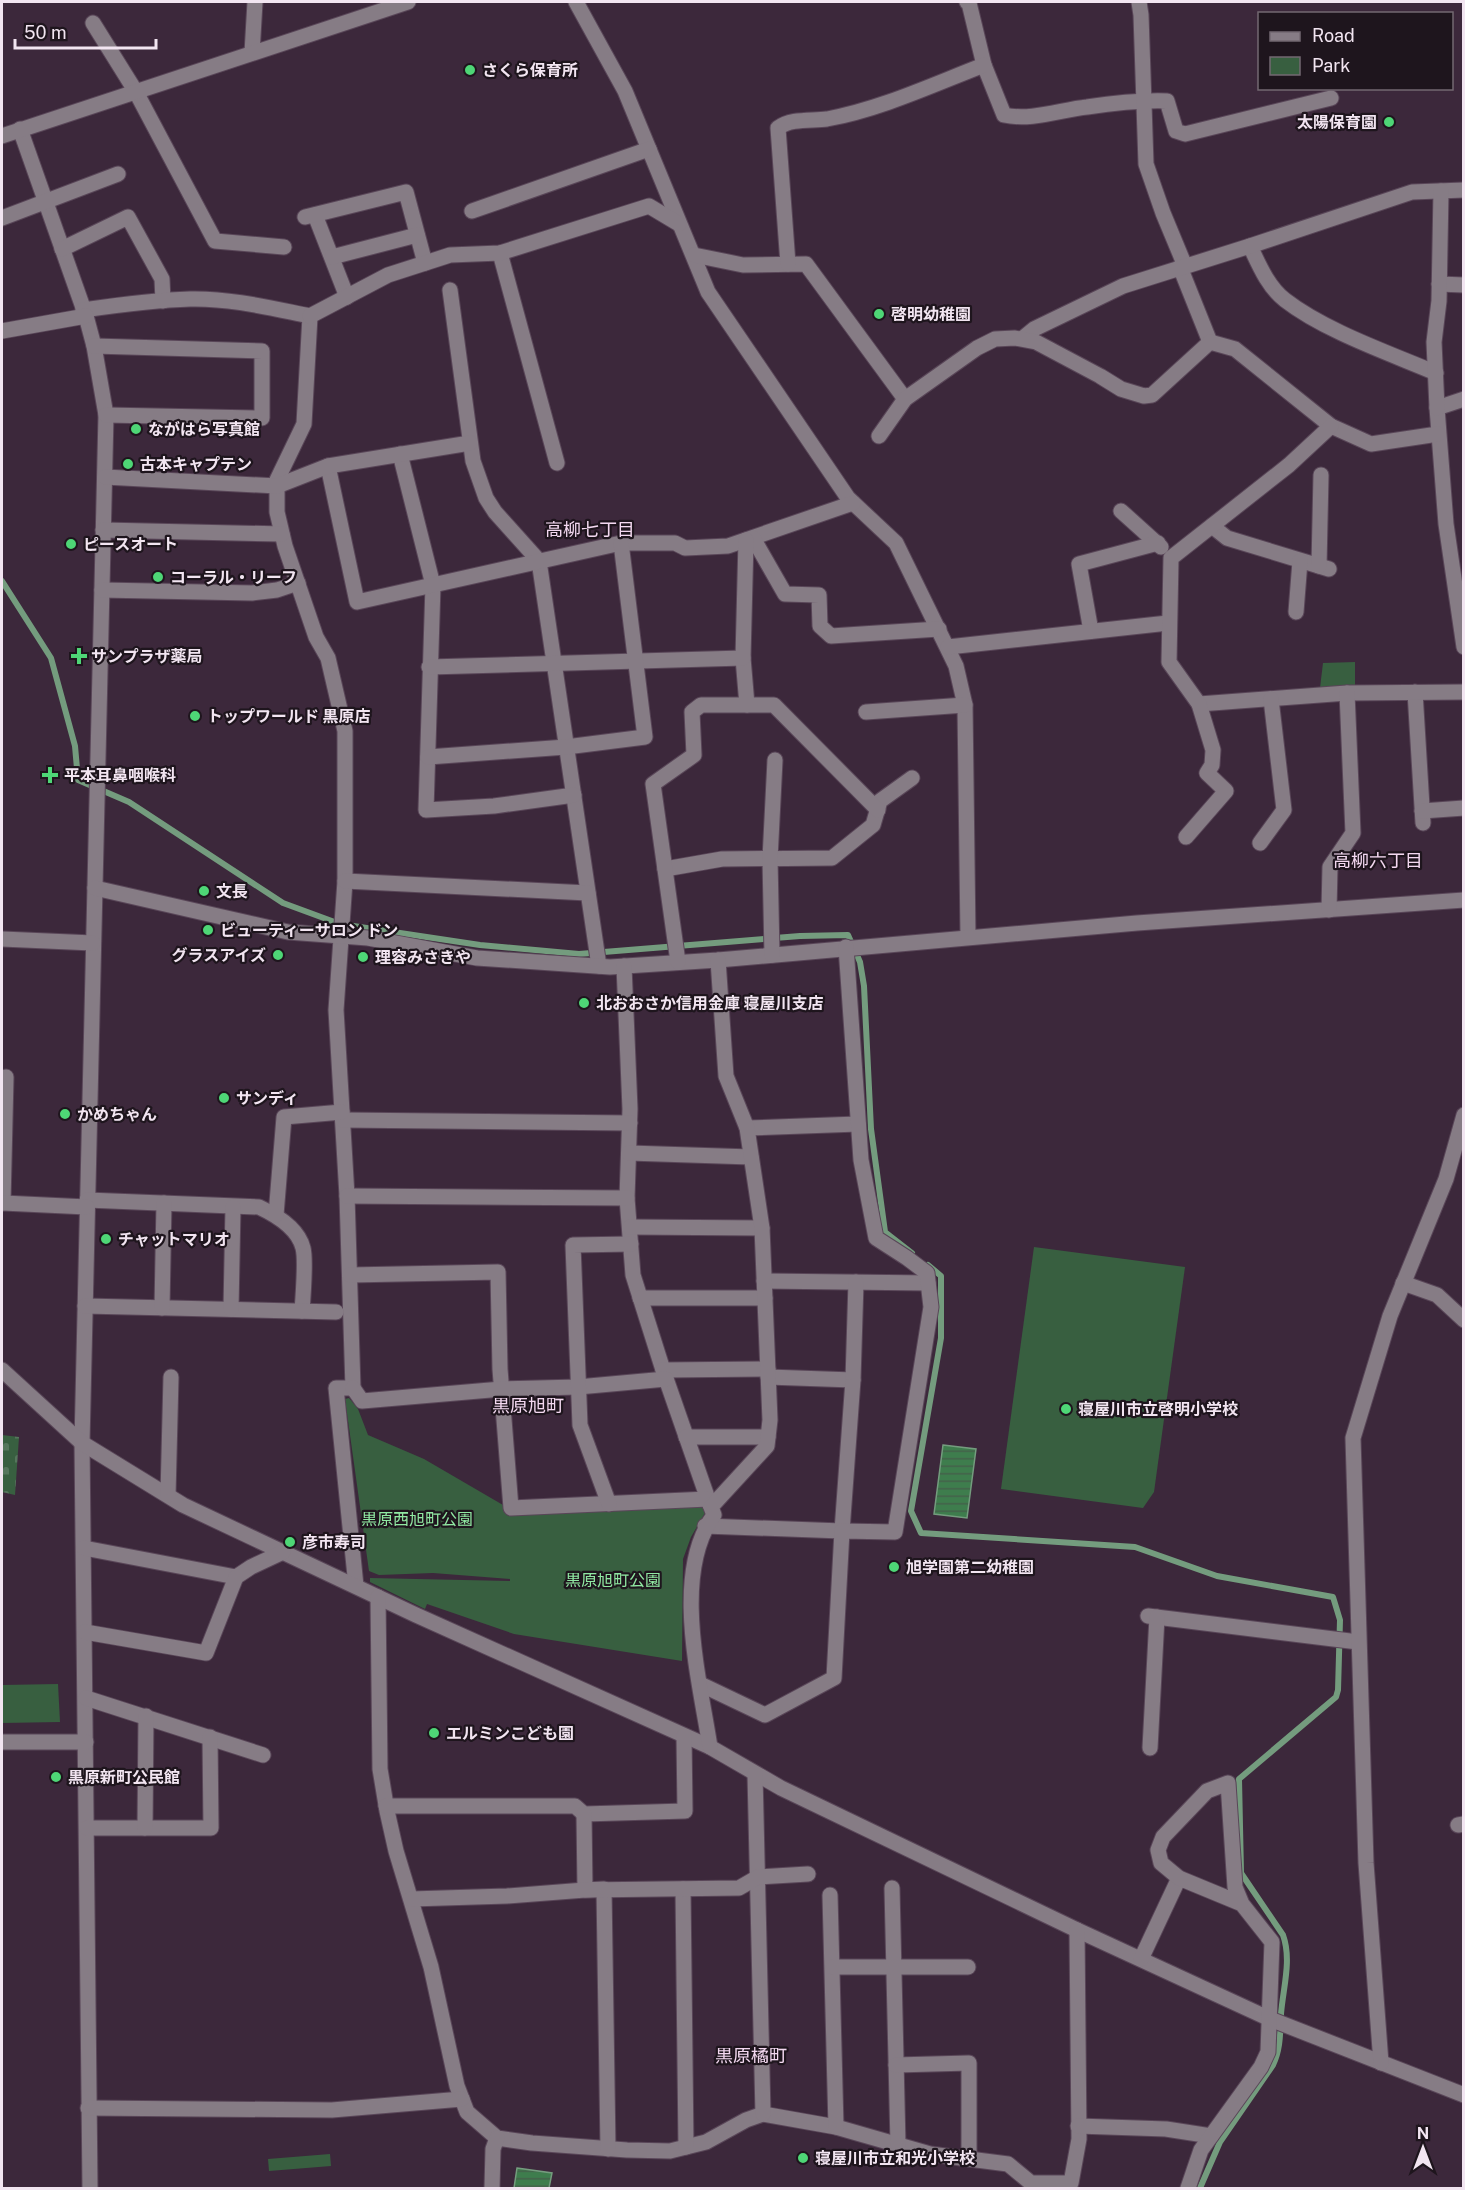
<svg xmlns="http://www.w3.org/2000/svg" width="1465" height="2190" font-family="'Public Sans','Noto Sans JP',sans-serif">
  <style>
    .green { fill: #385f40 }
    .cemetery { fill: url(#cemetery-stones) }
    .water { fill: url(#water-rules); stroke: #749c7e; stroke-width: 1.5 }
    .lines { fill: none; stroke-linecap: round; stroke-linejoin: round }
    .stream { stroke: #749c7e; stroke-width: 6 }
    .minor-casing { stroke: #594658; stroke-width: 17 }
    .minor { stroke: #867c85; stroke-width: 15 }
    .poi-dot { fill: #4ed676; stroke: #1e151d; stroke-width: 2 }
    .labels { text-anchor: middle; stroke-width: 4.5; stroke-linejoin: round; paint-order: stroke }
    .poi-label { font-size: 16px; font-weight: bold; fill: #f2e5f1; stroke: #1e151d; text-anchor: start }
    .park-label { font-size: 16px; fill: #90e8a2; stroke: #1e151d }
    .neighbourhood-label { font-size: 18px; fill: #f3d8f0; stroke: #1e151d }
  </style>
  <defs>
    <pattern id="cemetery-stones" width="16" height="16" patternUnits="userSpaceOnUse" patternTransform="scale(1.5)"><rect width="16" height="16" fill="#385f40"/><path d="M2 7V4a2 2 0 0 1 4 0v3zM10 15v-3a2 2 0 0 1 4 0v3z" fill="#55765c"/></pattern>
    <pattern id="water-rules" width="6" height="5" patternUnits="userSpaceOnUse" patternTransform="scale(1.5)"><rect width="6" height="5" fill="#3e7d4d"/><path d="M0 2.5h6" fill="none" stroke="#44614a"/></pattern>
  </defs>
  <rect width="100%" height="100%" fill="#3c283b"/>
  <g class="green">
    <polygon points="1355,662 1355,685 1320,688 1323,663"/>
    <polygon points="1034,1247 1185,1267 1154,1492 1143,1508 1001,1489"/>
    <polygon points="349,1398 358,1409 368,1435 424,1459 503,1505 508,1516 704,1506 705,1513 691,1537 683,1559 682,1661 514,1634 427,1604 425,1609 370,1582 370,1578 510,1581 510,1570 510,1579 433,1573 379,1575 369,1571 345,1399"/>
    <polygon points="58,1684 60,1722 2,1723 2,1685"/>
    <polygon points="330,2154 331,2166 269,2171 268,2159"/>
  </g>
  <polygon class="cemetery" points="2,1435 19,1437 15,1495 2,1492"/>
  <g class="water">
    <polygon points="943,1445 976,1449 967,1518 934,1514"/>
    <polygon points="517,2168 552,2173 549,2188 514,2188"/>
  </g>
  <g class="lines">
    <g class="stream">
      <polyline points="2,581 51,658 75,746 78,780 129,802 283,903 340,924 480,945 579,954 800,936 848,935 860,962 864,986 871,1129 885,1232 912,1253"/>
      <path d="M928,1265L941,1276V1338L911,1511L921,1533L1135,1547L1217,1576L1333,1597L1340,1620L1338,1690L1336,1697L1239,1779L1241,1873L1283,1935C1292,1960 1283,1988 1281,2014C1280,2032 1281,2048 1273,2065L1220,2142L1200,2188"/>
    </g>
    <g class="minor-casing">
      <g id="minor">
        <polyline points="576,2 625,91 708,292 848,498 896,543 956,666 965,705 968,937"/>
        <path d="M967,2L969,3L984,65L1004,115C1031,121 1060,110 1087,107C1114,103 1140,100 1167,101L1176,131L1185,134L1331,98"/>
        <polyline points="1139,2 1141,15 1146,164 1163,213 1185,266"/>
        <polyline points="93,23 136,92 215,241 284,247"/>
        <polyline points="252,53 255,2"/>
        <polyline points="20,129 86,316 94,346 106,415 82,1443 90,2188"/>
        <polyline points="2,136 408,2"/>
        <polyline points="472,211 649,149"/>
        <polyline points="315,215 347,297"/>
        <polyline points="305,217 406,192 425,263"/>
        <polyline points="2,218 118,174"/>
        <path d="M1250,246C1259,265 1268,287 1285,300C1325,331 1389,353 1436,373"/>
        <polyline points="62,249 128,217 162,279 163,301"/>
        <polyline points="500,253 557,463"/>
        <polyline points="694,255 743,265 806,264 905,399"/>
        <polyline points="332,257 417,235"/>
        <path d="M788,264L778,128C791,118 811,121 827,119C881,109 932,85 984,65"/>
        <polyline points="1180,267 1210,342"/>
        <polyline points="1439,284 1464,285"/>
        <polyline points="450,290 473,461 486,498 495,512 539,561 599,966"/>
        <path d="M83,310C118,305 154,300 190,299C230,298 270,308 310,316L304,424L277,480V512L285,546L316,637L328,658L345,731V881L336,1010L347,1196L353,1388H336L356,1586"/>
        <polyline points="310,316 388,275 450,255 500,253 649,206 679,224"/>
        <polyline points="2,331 86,316"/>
        <polyline points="1023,338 1034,329 1123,286 1250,246 1412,192 1464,190"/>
        <polyline points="94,346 262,351 262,418 106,415"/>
        <polyline points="1464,399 1437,408 1446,524 1464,647"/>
        <polyline points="1437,408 1434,342 1439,301 1441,191"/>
        <polyline points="879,436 905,399 977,348 995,339 1015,338 1036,342 1100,376 1121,389 1144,396 1152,395 1210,342 1235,349 1331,426 1371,444 1438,434"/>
        <polyline points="400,454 433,585 426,810 494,806 574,795"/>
        <polyline points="328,466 357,602 621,543 675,543 685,548 728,546 853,503"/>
        <polyline points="105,477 277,486 328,466 470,443"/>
        <polyline points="1121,511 1161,547"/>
        <polyline points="1212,526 1227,538 1329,569"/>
        <polyline points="103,530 282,534"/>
        <polyline points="753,538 785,594 819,595 820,626 831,636 939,629"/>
        <polyline points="1319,566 1321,475"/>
        <polyline points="102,590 252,593 277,590 298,583"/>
        <polyline points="1296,612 1300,561"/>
        <polyline points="1091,631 1079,564 1158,543"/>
        <polyline points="948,647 1168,623"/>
        <polyline points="743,658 747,705"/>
        <polyline points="429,667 743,658 746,540"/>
        <polyline points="1415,692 1423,823"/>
        <polyline points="1199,704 1347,693 1464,692"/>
        <polyline points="866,712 965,705"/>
        <polyline points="428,757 566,747 645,737 621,543"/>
        <polyline points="1422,811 1464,808"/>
        <polyline points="1186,837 1226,791 1207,773 1212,765 1213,750 1199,704 1169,662 1171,558 1289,465 1331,426"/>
        <polyline points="1260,843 1284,810 1271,699"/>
        <polyline points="665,869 722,859 832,858 873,825 880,801 912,778"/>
        <polyline points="345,881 588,893"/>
        <polyline points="95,888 288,932 368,938 477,958 610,967 718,960 1137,923 1464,900"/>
        <polyline points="1329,910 1330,867 1353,833 1347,693"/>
        <polyline points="2,939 93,943"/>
        <polyline points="772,955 770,859 775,760"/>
        <polyline points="678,962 653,784 694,755 692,712 701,705 774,705 878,810"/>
        <polyline points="624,966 630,1109 627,1198 633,1275 663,1370 710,1505"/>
        <polyline points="343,1120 630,1123"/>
        <polyline points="747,1128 858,1124"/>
        <polyline points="629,1153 751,1157"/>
        <polyline points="347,1196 627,1198"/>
        <path d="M87,1200L259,1207C276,1215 298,1228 303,1248C306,1259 303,1298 302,1311"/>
        <polyline points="2,1203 3,1203 6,1077"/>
        <polyline points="3,1203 87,1207"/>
        <polyline points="276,1215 284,1117 342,1112"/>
        <polyline points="630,1227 762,1228"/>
        <polyline points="350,1275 498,1272 500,1369 511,1508 708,1499"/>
        <polyline points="764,1281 928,1283"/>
        <polyline points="1403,1283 1437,1295 1464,1320"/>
        <polyline points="640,1298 765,1298"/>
        <polyline points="85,1306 336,1312"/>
        <polyline points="162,1308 164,1203"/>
        <polyline points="231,1309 233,1207"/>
        <polyline points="2,1370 82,1443 183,1505 416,1615 710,1747 781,1788 1077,1930 1270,2019 1464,2095"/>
        <polyline points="663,1370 768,1369"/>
        <polyline points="768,1377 853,1380"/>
        <polyline points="353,1388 362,1401 502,1389 578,1387 666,1379"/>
        <polyline points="686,1437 768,1437"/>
        <polyline points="168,1495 171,1377"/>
        <polyline points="609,1504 580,1425 573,1245 631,1244"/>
        <polyline points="705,1526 842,1531 853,1380 856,1282"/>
        <polyline points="84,1548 236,1577"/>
        <polyline points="378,1597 380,1769 387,1811 396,1851 431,1967 457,2086 467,2112 497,2138 532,2143 627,2150 670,2151 706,2142 746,2120 763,2114 836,2127 930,2154 1008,2164 1031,2183 1071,2183 1079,2139 1077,1930"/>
        <polyline points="1148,1616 1358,1642"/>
        <polyline points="85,1632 206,1653 236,1577 251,1567 283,1552"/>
        <polyline points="700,1684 765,1715 834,1678 842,1531 895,1532 931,1307 927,1273 907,1258 876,1238 861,1160 846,947"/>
        <polyline points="86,1698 263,1755"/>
        <polyline points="2,1742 86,1742"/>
        <path d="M710,1747C700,1681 671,1574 714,1515L711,1507L767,1446L770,1420L762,1228L747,1128L726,1076L718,960"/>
        <polyline points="1150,1748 1157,1617"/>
        <polyline points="755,1774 763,2114"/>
        <polyline points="386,1806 575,1806 584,1814 685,1811 684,1736"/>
        <polyline points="584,1814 585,1890 604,1889 608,2149"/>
        <polyline points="1458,1825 1464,1824"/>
        <polyline points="87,1828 211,1828 210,1737"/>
        <polyline points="145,1828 146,1716"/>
        <polyline points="892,1888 898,2145"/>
        <polyline points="683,1889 686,2147"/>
        <polyline points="830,1895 836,2127"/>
        <polyline points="411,1899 507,1896 585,1890 739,1888 758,1877 808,1874"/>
        <polyline points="1141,1959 1179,1878"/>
        <polyline points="833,1967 968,1967"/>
        <polyline points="1381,2063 1366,1863 1353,1438 1390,1316 1446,1179 1464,1115"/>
        <polyline points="896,2065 969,2063 969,2159"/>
        <polyline points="88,2108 332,2110 462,2099"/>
        <polyline points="1078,2126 1166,2129 1211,2136"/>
        <polyline points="492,2188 493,2149 497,2138"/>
        <polyline points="1188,2188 1201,2150 1261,2067 1268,2052 1272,1942 1242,1904 1235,1887 1228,1783 1207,1791 1163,1837 1158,1850 1161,1863 1179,1878 1242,1904"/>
      </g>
    </g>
    <use href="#minor" class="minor"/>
  </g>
  <g class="poi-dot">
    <circle cx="470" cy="70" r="6"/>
    <circle cx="1389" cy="122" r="6"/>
    <circle cx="879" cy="314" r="6"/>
    <circle cx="136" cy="429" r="6"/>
    <circle cx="128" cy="464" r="6"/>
    <circle cx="71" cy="544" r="6"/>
    <circle cx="158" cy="577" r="6"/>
    <path d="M76 647h6v6h6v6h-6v6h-6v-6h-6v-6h6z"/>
    <circle cx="195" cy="716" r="6"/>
    <path d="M47 766h6v6h6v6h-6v6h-6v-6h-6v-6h6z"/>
    <circle cx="204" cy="891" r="6"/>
    <circle cx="208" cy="930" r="6"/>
    <circle cx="278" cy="955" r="6"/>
    <circle cx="363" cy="957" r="6"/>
    <circle cx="584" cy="1003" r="6"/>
    <circle cx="224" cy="1098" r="6"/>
    <circle cx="65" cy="1114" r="6"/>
    <circle cx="106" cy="1239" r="6"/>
    <circle cx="1066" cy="1409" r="6"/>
    <circle cx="290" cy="1542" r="6"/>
    <circle cx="894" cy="1567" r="6"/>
    <circle cx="434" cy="1733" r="6"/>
    <circle cx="56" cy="1777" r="6"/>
    <circle cx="803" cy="2158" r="6"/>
  </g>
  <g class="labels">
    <g class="poi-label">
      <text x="482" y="76">さくら保育所</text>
      <text x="1377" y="128" text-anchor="end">太陽保育園</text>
      <text x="891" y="320">啓明幼稚園</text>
      <text x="148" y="435">ながはら写真館</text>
      <text x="140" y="470">古本キャプテン</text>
      <text x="83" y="550">ピースオート</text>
      <text x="170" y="583">コーラル・リーフ</text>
      <text x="91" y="662">サンプラザ薬局</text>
      <text x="207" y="722">トップワールド 黒原店</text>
      <text x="64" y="781">平本耳鼻咽喉科</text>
      <text x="216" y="897">文長</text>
      <text x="220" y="936">ビューティーサロン ドン</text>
      <text x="266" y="961" text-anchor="end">グラスアイズ</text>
      <text x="375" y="963">理容みさきや</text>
      <text x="596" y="1009">北おおさか信用金庫 寝屋川支店</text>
      <text x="236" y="1104">サンディ</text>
      <text x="77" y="1120">かめちゃん</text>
      <text x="118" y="1245">チャットマリオ</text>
      <text x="1078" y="1415">寝屋川市立啓明小学校</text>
      <text x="302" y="1548">彦市寿司</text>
      <text x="906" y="1573">旭学園第二幼稚園</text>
      <text x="446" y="1739">エルミンこども園</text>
      <text x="68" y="1783">黒原新町公民館</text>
      <text x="815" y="2164">寝屋川市立和光小学校</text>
    </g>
    <g class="park-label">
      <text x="417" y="1525">黒原西旭町公園</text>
      <text x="613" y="1586">黒原旭町公園</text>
    </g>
    <g class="neighbourhood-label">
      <text x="590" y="536">高柳七丁目</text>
      <text x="1378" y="867">高柳六丁目</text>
      <text x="528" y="1412">黒原旭町</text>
      <text x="751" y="2062">黒原橘町</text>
    </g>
  </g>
  <rect width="1465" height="2190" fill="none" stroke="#f2e5f1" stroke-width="6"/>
  <rect x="1258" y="12" width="195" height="78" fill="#1e151d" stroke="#736872" stroke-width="1.5"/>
  <rect x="1270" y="32" width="30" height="9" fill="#867c85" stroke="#736872" stroke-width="1.5"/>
  <text x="1312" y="42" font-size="18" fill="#f2e5f1">Road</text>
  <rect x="1270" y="57" width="30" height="18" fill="#385f40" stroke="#736872" stroke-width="1.5"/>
  <text x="1312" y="72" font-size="18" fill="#f2e5f1">Park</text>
  <g transform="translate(1423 2148)" stroke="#1e151d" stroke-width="4.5" paint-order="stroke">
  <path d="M0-4.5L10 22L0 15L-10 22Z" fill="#f2e5f1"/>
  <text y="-9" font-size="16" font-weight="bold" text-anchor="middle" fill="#f2e5f1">N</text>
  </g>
  <path d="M15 39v9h141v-9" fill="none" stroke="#f2e5f1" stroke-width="3"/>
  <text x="24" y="39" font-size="18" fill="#f2e5f1" stroke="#1e151d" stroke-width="4.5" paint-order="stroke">50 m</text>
</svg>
